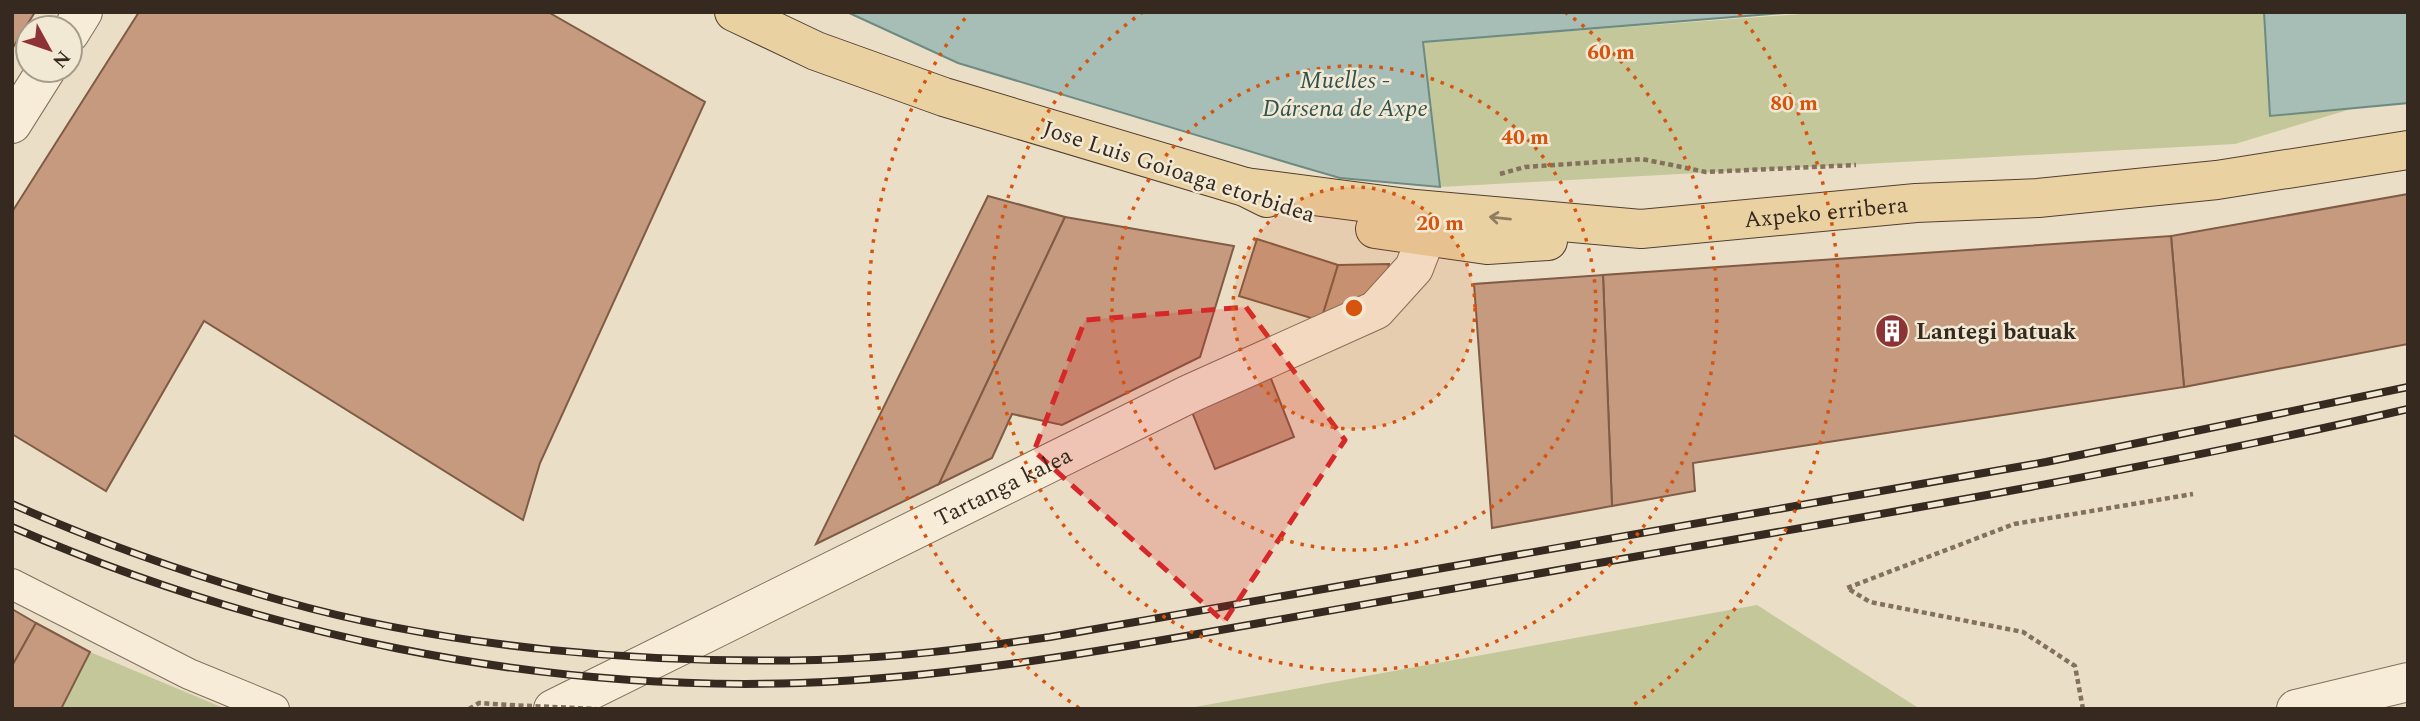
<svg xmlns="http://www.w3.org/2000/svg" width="2420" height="721" font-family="Spectral,serif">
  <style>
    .green { fill: #c3c79a }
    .water { fill: #a7beb6; stroke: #6e8b83; stroke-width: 2 }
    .building { fill: #c59a7f; stroke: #805b45; stroke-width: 2 }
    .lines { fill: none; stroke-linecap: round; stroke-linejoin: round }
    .pedestrian-casing { stroke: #83705d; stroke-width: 32 }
    .minor-casing { stroke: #83705d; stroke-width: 40 }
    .primary-casing { stroke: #523f31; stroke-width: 40 }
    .path { stroke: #83705d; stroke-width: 4.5; stroke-dasharray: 5 3.5; stroke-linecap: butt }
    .pedestrian { stroke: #f6ecd8; stroke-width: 30 }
    .minor { stroke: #f6ecd8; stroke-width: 38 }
    .primary { stroke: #ead1a1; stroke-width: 38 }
    .rail-casing { stroke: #352920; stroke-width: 8 }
    .rail { stroke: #f2e9d4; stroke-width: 5; stroke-dasharray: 16; stroke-linecap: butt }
    .path-bridge { stroke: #83705d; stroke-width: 4.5; stroke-dasharray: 5 3.5; stroke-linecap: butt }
    .oneway { stroke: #907d60 }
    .marked { fill: #d62828; fill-opacity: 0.2; stroke: #d62828; stroke-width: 5; stroke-dasharray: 14 9; stroke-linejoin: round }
    .ring { fill: none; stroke: #d6540e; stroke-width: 3.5; stroke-dasharray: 3.5 7 }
    .labels { text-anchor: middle; stroke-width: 5; stroke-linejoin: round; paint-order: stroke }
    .street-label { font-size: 23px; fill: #352920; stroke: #f2e9d4 }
    .poi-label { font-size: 23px; font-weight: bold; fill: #352920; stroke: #f2e9d4; text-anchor: start }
    .water-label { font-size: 24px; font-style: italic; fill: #305350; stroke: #f2e9d4 }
    .centre { fill: #d6540e; stroke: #f2e9d4; stroke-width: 3.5 }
    .ring-label { font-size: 21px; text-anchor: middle; font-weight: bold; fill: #d6540e; stroke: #f2e9d4; stroke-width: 5; stroke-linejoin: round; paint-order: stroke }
  </style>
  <rect width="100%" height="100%" fill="#eadec6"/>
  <g class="green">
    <polygon points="1827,12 2264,12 2271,116 2361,106 2235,144 1440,187 1422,42"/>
    <polygon points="1757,605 1920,709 1184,709"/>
    <polygon points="90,652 226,709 61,709"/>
  </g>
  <g class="water">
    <polygon points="847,12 1796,12 1423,42 1440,187 1340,178 1292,164 958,63"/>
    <polygon points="2264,12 2408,12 2408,103 2270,116"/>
  </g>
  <g class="building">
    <polygon points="12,12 35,12 12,49"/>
    <polygon points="139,12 548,12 705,102 540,463 523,520 204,321 106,491 12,434 12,212"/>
    <polygon points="2408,194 2408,344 2184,387 2171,236"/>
    <polygon points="988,196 1065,217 939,484 816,544"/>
    <polygon points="1065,217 1234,246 1200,357 1062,425 1012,414 992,458 939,484"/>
    <polygon points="2171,236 2184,387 1693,463 1695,491 1612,506 1603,275"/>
    <polygon points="1257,239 1338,265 1321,321 1239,296"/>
    <polygon points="1389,264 1386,285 1323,314 1338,265"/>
    <polygon points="1603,275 1612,506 1492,528 1474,284"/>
    <polygon points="1270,376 1294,437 1215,469 1190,407"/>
    <polygon points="12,609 36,623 12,666"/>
    <polygon points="36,623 90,652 61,709 12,709 12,666"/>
  </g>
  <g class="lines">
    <g class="pedestrian-casing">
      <polyline id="pedestrian" points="12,584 189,674 274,709"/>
    </g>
    <g class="minor-casing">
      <g id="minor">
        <polyline points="70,33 83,12"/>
        <polyline points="12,124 46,70"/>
        <path id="s1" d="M553,709L1189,394L1376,310L1414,268L1426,237"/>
        <polyline points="2296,709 2408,682"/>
      </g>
    </g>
    <g class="primary-casing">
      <g id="primary">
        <polyline points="734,12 816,51 944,97 1245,187 1267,198"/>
        <path id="s2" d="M1245,187L1415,209L1641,229L1916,203L2038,198L2217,180L2408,150"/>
        <polyline points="1375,229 1487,245 1548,241"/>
      </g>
    </g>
    <g class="path">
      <polyline points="1500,174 1525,167 1642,159 1706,172 1856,165"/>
      <polyline points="469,709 479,703 510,705"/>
      <polyline points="2083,709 2075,666 2023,632 1870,602 1847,588 2014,524 2193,494"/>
    </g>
    <use href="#pedestrian" class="pedestrian"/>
    <use href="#minor" class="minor"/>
    <use href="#primary" class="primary"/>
    <g class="rail-casing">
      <g id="rail">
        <path d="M12,504C100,543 191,575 283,601C449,648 645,664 817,660C895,658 973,648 1050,637L2046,462L2408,387"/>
        <path d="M12,527C259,634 531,692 800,683C943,678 1085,654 1226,629C1339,609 1452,589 1564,569C1846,520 2129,474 2408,409"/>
      </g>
    </g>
    <use href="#rail" class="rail"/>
    <polyline class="path-bridge" points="510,705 596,709"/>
  </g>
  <defs><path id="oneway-shaft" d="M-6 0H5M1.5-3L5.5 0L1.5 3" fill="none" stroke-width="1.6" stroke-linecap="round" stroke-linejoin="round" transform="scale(1.75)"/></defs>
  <use class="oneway" href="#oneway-shaft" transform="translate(1500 218) rotate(-174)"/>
  <path class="marked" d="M1246,307L1345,440L1224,622L1034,451L1085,320Z"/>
  <circle cx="1354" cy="308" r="121" fill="#d6540e" fill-opacity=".12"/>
  <g class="ring">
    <circle cx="1354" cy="308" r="121"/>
    <circle cx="1354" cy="308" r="242"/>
    <path d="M1565 12A363 363 0 1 1 1143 12"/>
    <path d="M1079 708A485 485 0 0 1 969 13M1739 13A485 485 0 0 1 1629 708"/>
  </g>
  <defs>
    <g id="building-disc" transform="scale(1.75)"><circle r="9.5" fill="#8d3336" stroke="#f2e9d4"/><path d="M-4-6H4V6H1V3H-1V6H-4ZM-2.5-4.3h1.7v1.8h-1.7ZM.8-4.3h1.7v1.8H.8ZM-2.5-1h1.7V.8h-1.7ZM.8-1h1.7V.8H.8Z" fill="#fff"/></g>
  </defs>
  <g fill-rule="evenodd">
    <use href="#building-disc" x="1892" y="331"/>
  </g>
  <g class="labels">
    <g class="street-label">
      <text transform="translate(1179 171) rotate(18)" y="8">Jose Luis Goioaga etorbidea</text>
      <text dy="8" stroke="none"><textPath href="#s2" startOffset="584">Axpeko erribera</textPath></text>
      <text dy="8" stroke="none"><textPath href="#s1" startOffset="502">Tartanga kalea</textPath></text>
    </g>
    <g class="poi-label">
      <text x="1916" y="339">Lantegi batuak</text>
    </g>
    <g class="water-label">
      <text x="1345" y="88">Muelles -<tspan x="1345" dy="28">Dársena de Axpe</tspan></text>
    </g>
  </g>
  <circle cx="1354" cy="308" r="10" class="centre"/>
  <g class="ring-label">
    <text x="1611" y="59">60 m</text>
    <text x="1794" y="110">80 m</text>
    <text x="1525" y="144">40 m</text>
    <text x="1440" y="230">20 m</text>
  </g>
  <rect width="2420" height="721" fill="none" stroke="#352920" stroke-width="28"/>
  <g transform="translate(49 49) rotate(130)"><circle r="33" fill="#f2e9d4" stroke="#a69c8c" stroke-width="2"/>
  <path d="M0-5L12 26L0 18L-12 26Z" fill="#8d3336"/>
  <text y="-10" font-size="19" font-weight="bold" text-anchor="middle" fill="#352920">N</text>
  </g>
</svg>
